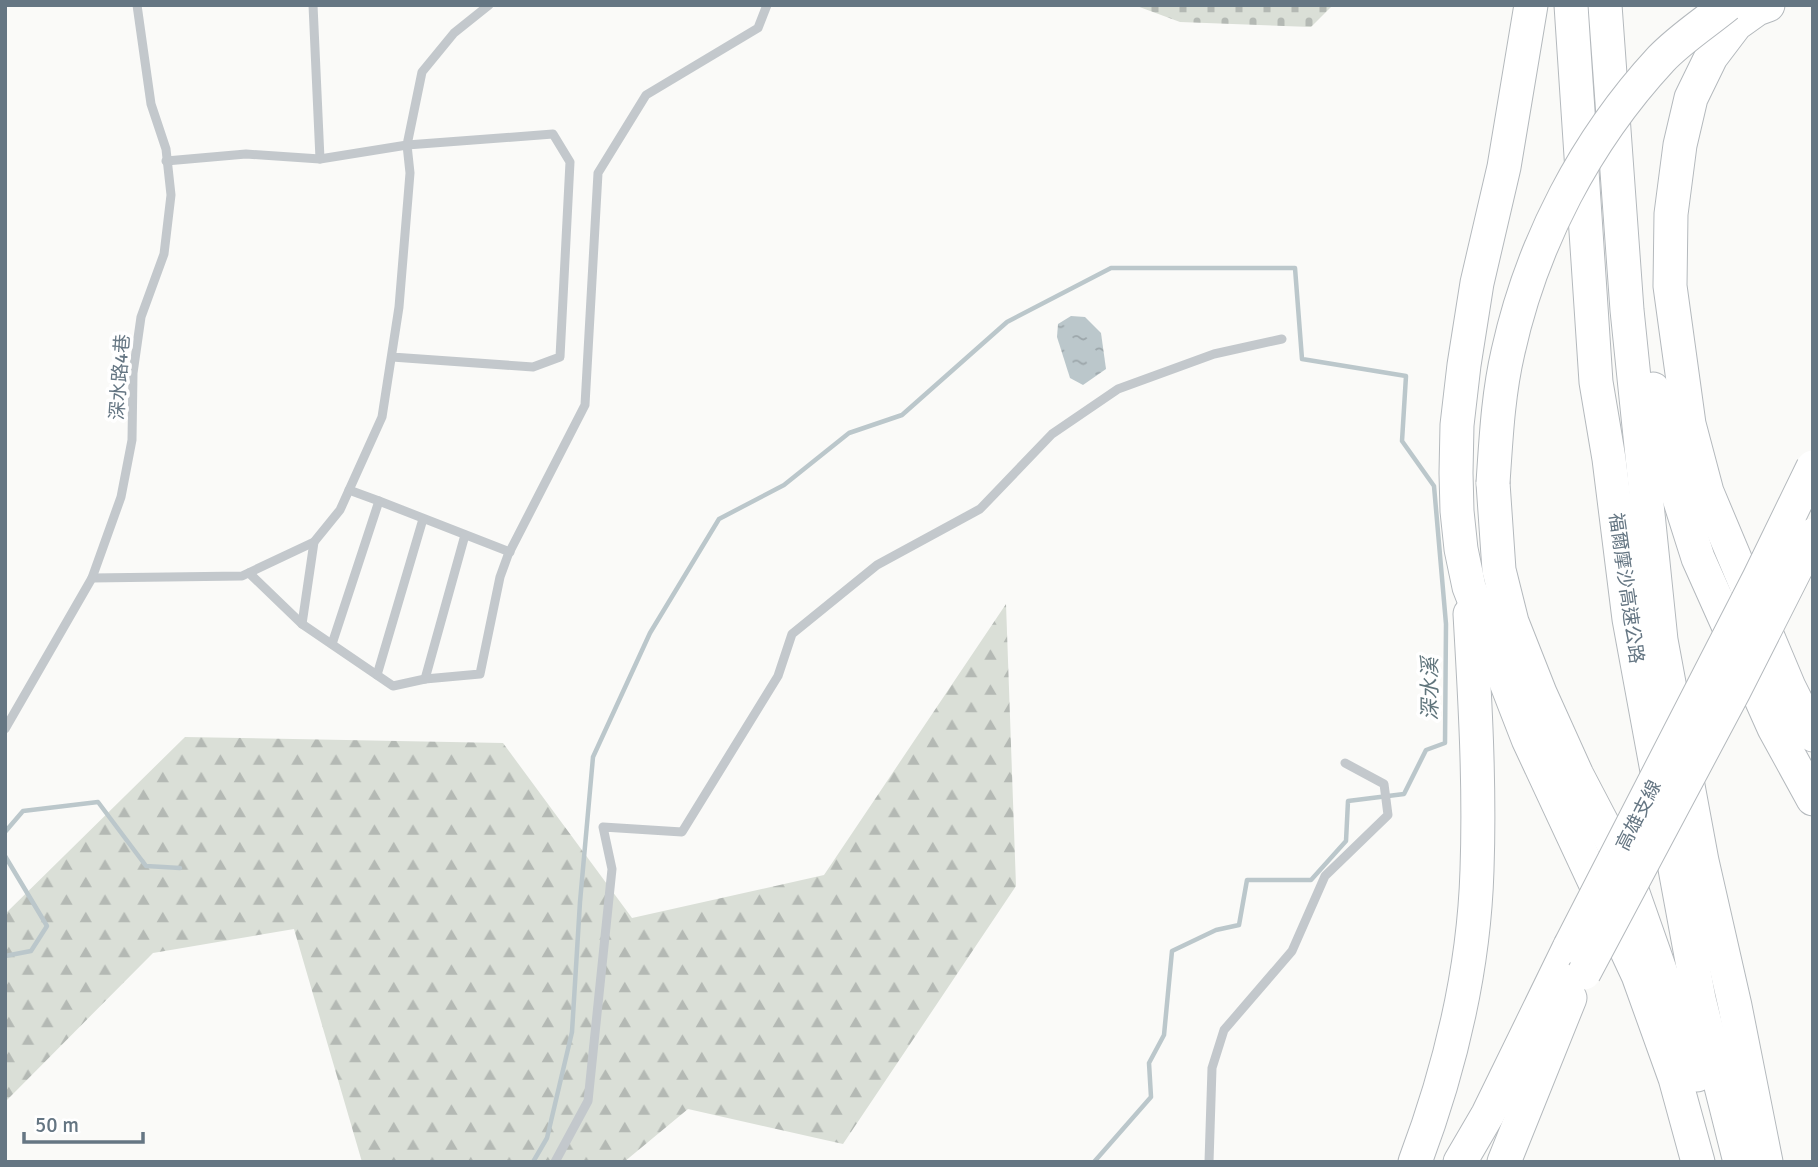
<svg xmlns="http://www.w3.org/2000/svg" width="1818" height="1167" font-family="Signika,'Noto Sans TC',sans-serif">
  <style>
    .forest { fill: url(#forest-firs) }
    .cemetery { fill: url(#cemetery-stones) }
    .water { fill: url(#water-ripples) }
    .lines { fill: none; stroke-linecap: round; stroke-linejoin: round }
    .stream { stroke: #bbc7cb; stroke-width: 4.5 }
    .motorway-casing { stroke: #b4b9bd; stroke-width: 35 }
    .service { stroke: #c3c8cc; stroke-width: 9 }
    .motorway { stroke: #fff; stroke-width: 33 }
    .motorway-bridge-casing { stroke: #b4b9bd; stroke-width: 35; stroke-linecap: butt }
    .motorway-bridge { stroke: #fff; stroke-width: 33 }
    .labels { text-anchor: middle; stroke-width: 7; stroke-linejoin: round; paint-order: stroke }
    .street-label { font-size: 19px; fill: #657683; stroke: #fff }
    .water-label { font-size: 21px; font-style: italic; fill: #60757c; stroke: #fff }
  </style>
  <defs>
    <pattern id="forest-firs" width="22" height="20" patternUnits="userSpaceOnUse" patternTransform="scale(1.75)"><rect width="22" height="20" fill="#dadfd7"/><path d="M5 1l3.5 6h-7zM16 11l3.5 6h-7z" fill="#b4b9b4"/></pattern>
    <pattern id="cemetery-stones" width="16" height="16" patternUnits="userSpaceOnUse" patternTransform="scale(1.75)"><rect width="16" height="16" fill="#dadfd7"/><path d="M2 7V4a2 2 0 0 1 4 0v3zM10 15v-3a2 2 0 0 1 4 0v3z" fill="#b4b9b4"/></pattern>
    <pattern id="water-ripples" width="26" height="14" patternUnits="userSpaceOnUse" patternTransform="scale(1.75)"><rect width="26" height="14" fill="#bbc7cb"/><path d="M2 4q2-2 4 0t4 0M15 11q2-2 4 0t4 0" fill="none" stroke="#9ca6aa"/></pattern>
  </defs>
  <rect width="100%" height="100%" fill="#fafaf8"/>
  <polygon class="forest" points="1006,604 1016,886 843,1144 688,1109 624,1162 362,1162 294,929 153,953 5,1102 5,914 185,737 503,743 632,918 824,875"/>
  <polygon class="cemetery" points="1134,5 1333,5 1311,27 1180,22"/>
  <polygon class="water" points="1071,316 1085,317 1101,333 1106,369 1083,385 1070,378 1057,337 1058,324"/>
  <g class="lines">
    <g class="stream">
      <polyline points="5,832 23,811 98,802 146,866 180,868"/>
      <polyline points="5,856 47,926 31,951 5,956"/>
      <polyline points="533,1162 547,1138 572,1032 580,902 593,757 650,633 719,519 784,485 849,433 902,415 1007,322 1111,268 1295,268 1302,359 1406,376 1402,441 1434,486 1446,624 1445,743 1426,750 1404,794 1348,801 1346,841 1311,880 1247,880 1239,925 1216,930 1172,951 1164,1035 1149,1063 1151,1097 1094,1162"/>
    </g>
    <g class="motorway-casing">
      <g id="motorway">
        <polyline points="1531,5 1504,167 1477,283 1464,365 1457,425 1456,473 1457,511 1461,549 1469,587 1528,739 1638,975 1675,1078 1698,1162"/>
        <polyline points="1571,5 1596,382 1609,459 1629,619 1699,999 1740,1162"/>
        <polyline points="1605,5 1627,310 1661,640 1702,861 1735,1006 1766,1162"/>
        <polyline points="1768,5 1757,9 1736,24 1711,57 1691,98 1680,145 1671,214 1670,286 1689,424 1707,492 1789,687 1813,735"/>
        <polyline points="1653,389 1672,476 1698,558 1774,728 1813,799"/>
        <polyline points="1493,483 1499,570 1512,622 1540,693 1577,775 1621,859 1697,1075"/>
        <path d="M1415,1162C1450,1069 1474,970 1477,870C1480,785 1475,699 1470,614"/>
        <polyline points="1460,1162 1488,1114 1570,946"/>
        <polyline points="1504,1162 1570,998"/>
      </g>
    </g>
    <g class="service">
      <polyline points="313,5 320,159"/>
      <polyline points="166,161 246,154 320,159 407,145 422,72 454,33 489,5"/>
      <polyline points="349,490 379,501"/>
      <polyline points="249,573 302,624 393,686 425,679 480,674 500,577 508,555 585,405 598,173 646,95 758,28 767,5"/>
      <polyline points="92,578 242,576 314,542 340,510 382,417 399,307 410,173 407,145 553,134 570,162 560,357 533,367 392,357"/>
      <polyline points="302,624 314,542"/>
      <polyline points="332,644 379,501 510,552"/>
      <polyline points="377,675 423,519"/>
      <polyline points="425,679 465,535"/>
      <polyline points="5,729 92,578 121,497 132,440 133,373 141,317 164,254 171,195 166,149 151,104 137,5"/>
      <polyline points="555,1162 588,1101 612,869 603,827 682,832 778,676 792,634 877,565 980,509 1052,434 1118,389 1214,354 1282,339"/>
      <polyline points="1209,1162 1212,1068 1224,1030 1292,951 1325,876 1388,815 1384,784 1345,763"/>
    </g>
    <use href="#motorway" class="motorway"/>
    <g class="motorway-bridge-casing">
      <g id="motorway-bridge">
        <path d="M1493,483C1496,439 1498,395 1508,352C1532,243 1586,140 1661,59C1680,39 1705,23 1727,5"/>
        <polyline points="1570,946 1759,578 1813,467"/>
        <polyline points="1584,973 1734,691 1813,535"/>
      </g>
    </g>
    <use href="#motorway-bridge" class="motorway-bridge"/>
  </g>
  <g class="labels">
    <g class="street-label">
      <text transform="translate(119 377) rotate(-86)" y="7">深水路4巷</text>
      <text transform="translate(1627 588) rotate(82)" y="7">福爾摩沙高速公路</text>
      <text transform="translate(1638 815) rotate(-63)" y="7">高雄支線</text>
    </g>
    <g class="water-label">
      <text transform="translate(1430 689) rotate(-90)" y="7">深水溪</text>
    </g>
  </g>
  <rect width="1818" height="1167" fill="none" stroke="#657683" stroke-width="14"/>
  <path d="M24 1132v10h119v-10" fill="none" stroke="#657683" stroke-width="3.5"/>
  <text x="35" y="1132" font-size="21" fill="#657683" stroke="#ffffff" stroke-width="5" paint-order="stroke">50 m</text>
</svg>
